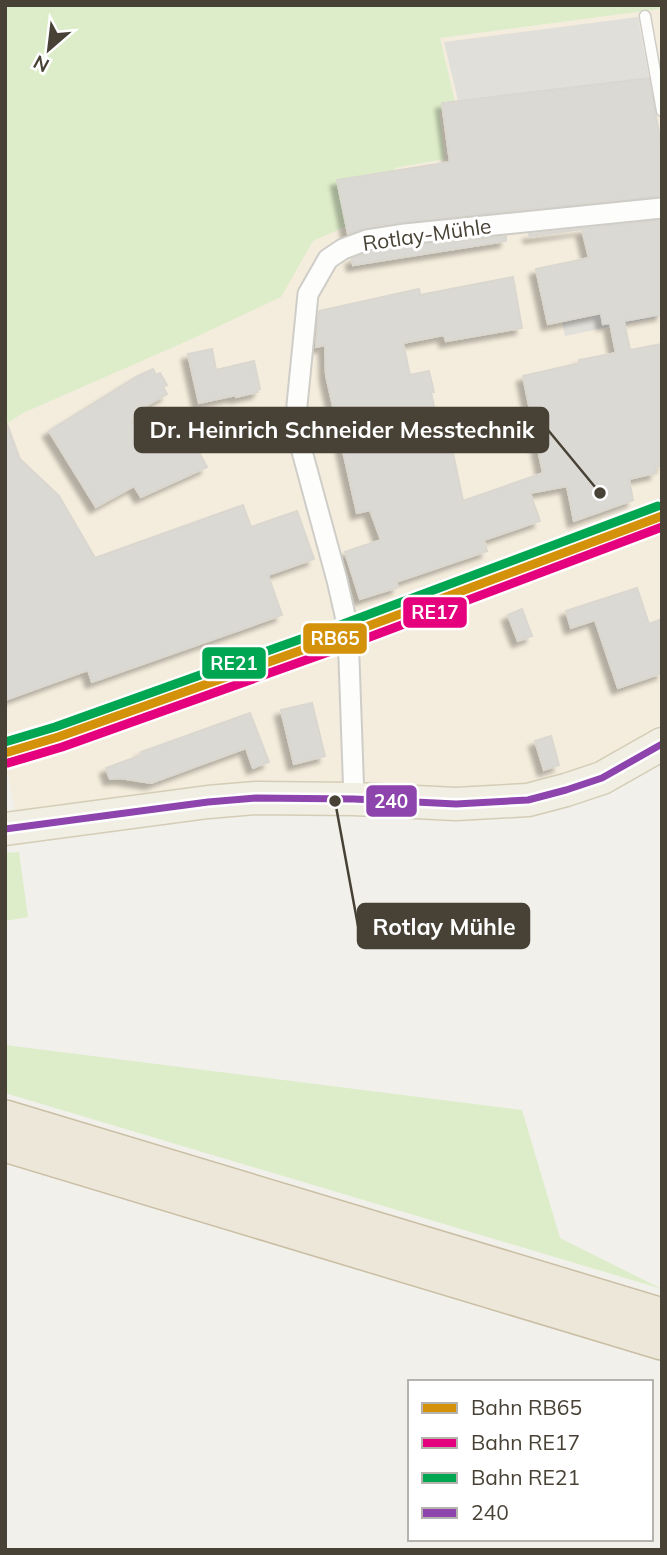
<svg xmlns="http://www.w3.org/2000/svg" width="667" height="1555" font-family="Mulish,sans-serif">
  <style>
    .commercial { fill: #f4ecdc }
    .green { fill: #ddedc9 }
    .parking { fill: #e0dfda }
    .building { fill: #dbd9d3; stroke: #dad7d0; stroke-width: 2; filter: url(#shadow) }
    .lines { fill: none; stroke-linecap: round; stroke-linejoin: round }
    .lane-casing { stroke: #cfcdc8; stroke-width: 13 }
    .street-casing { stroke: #cfcdc8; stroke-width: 23 }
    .primary-casing { stroke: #d4cdb6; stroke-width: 35 }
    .highway-casing { stroke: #cabea4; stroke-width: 38 }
    .lane { stroke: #fdfdfc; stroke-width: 10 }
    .street { stroke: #fdfdfc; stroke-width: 19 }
    .primary { stroke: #f1eee4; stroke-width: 32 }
    .highway { stroke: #ede7d9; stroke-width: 35 }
    .bus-1-casing { stroke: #fff; stroke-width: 12 }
    .bus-1 { stroke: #8e44ad; stroke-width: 7 }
    .rail-1-casing { stroke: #fff; stroke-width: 14 }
    .rail-2-casing { stroke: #fff; stroke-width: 14 }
    .rail-3-casing { stroke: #fff; stroke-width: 14 }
    .rail-1 { stroke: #d4920b; stroke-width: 9 }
    .rail-2 { stroke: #e5007d; stroke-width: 9 }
    .rail-3 { stroke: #00a651; stroke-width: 9 }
    .labels { text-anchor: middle; stroke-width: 6; stroke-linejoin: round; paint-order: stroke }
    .street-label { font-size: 21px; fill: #484236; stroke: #fff }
    .leader { fill: none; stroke: #484236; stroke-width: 2.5 }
    .callout-dot { fill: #484236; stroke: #fff; stroke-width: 2.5 }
    .callout { fill: #484236; stroke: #484236; stroke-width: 2.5 }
    .callout-label { font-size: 23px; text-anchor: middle; font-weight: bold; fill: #fff }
    .line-badge { stroke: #fff; stroke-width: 2.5 }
    .badge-label { font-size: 19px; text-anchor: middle; font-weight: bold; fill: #fff }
  </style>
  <defs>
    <filter id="shadow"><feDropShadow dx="-6" dy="6" stdDeviation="2" flood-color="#0004"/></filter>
  </defs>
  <rect width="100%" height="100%" fill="#f1f0ea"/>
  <polygon class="commercial" points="661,9 662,757 632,778 222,812 21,841 5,761 5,425 23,413 185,342 280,297 313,241 356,222 395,168 445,159 439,111 457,109 440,38"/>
  <g class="green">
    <polygon points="5,5 662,5 662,14 660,9 440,38 457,110 439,111 445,159 395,168 394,211 356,222 313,241 281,297 185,342 23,413 5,425"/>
    <polygon points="19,852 28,917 5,921 5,853"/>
    <polygon points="5,1045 522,1110 560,1238 662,1289 5,1093"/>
  </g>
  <g class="parking">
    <polygon points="638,17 662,149 662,192 356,239 352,224 398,214 399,170 450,162 445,117 461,113 444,42"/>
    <polygon points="662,302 662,316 565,336 562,322"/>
  </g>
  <g class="building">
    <polygon points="649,78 662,149 662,196 404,222 365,228 348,234 337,180 450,162 442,103"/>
    <polygon points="662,220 662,314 624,321 630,350 662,344 662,466 655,467 656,473 629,479 633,500 574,521 567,486 530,493 540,521 484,540 487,551 396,582 398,587 360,599 345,552 381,540 370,510 357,513 326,375 325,345 316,347 319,311 419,289 420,295 513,277 522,328 446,341 444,335 403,343 410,375 429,371 434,392 431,392 441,440 450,439 463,501 543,473 523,376 580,363 579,360 616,353 610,323 603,324 601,313 548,324 536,269 589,258 582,229 530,237 529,234"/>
    <polygon points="506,236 506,241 353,265 352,259 370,252 407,246"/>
    <polygon points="212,349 216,370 254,361 260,389 257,390 258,392 236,397 236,395 199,403 188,354"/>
    <polygon points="153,369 156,375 160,373 167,385 163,387 167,394 144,407 147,412 131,422 145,449 187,430 207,467 141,497 134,486 96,507 49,431 138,376"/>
    <polygon points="5,424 7,424 20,459 59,496 95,558 243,505 251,527 297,511 314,559 268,575 282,615 92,682 88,670 5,700"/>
    <polygon points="637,588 649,624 662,619 662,673 618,688 595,620 571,628 566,611"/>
    <polygon points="522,609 532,636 518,641 508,615"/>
    <polygon points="312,703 325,756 294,764 281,710"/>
    <polygon points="250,713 269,762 253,768 246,748 151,783 120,778 110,779 106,768 142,755 141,752"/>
    <polygon points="551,736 559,765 544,770 535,741"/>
  </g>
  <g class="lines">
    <g class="lane-casing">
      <polyline id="lane" points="645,16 662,111"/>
    </g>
    <g class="street-casing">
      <polyline id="street" points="354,799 349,659 345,615 337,580 297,433 297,405 308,294 328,259 343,249 367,240 405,234 662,208"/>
    </g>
    <g class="primary-casing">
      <polyline id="primary" points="5,829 208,802 256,798 354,799 456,804 528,800 566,790 602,778 662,744"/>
    </g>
    <g class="highway-casing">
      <g id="highway">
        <polyline points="5,1118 662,1316"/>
        <polyline points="5,1144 662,1342"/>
      </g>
    </g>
    <use href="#lane" class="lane"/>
    <use href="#street" class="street"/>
    <use href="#primary" class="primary"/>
    <use href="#highway" class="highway"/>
    <g class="bus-1-casing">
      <polyline id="bus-1" points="5,829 208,802 256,798 354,799 456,804 528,800 566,790 602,778 662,744"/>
    </g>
    <use href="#bus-1" class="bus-1"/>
    <g class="rail-1-casing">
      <polyline id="rail-1" points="5,753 58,737 347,634 662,516"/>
    </g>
    <g class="rail-2-casing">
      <polyline id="rail-2" points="8,763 62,747 351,644 662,527"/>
    </g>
    <g class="rail-3-casing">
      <polyline id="rail-3" points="5,742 55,727 343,624 658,506"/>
    </g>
    <use href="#rail-1" class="rail-1"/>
    <use href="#rail-2" class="rail-2"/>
    <use href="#rail-3" class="rail-3"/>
  </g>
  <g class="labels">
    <g class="street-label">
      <text transform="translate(427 235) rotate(-8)" y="7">Rotlay-Mühle</text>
    </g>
  </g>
  <path class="leader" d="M600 493L548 430M335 801L358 926"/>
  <g class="callout-dot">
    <circle cx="600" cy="493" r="7"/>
    <circle cx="335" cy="801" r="7"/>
  </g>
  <g class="callout">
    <rect x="135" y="408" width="413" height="44" rx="7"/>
    <rect x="358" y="904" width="171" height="44" rx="7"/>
  </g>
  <g class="callout-label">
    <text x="342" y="438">Dr. Heinrich Schneider Messtechnik</text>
    <text x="444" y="935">Rotlay Mühle</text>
  </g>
  <g class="line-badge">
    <rect x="402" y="596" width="66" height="33" rx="7" fill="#e5007d"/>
    <rect x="302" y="622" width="66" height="33" rx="7" fill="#d4920b"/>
    <rect x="201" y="646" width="66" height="34" rx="7" fill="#00a651"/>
    <rect x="365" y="784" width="53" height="34" rx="7" fill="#8e44ad"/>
  </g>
  <g class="badge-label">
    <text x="435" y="619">RE17</text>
    <text x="335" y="645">RB65</text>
    <text x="234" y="670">RE21</text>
    <text x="391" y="808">240</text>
  </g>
  <rect width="667" height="1555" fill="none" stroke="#484236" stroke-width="14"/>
  <rect x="408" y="1380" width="245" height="161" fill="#ffffff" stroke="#b6b3af" stroke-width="2"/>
  <rect x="422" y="1403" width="35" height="10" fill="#d4920b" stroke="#b6b3af" stroke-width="2"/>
  <text x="471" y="1415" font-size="21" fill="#484236">Bahn RB65</text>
  <rect x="422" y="1438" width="35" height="10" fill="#e5007d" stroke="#b6b3af" stroke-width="2"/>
  <text x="471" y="1450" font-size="21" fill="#484236">Bahn RE17</text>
  <rect x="422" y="1473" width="35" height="10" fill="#00a651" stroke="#b6b3af" stroke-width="2"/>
  <text x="471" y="1485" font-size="21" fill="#484236">Bahn RE21</text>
  <rect x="422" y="1508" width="35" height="10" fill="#8e44ad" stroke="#b6b3af" stroke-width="2"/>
  <text x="471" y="1520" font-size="21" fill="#484236">240</text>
  <g transform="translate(49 49) rotate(208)" stroke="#ffffff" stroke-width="5" paint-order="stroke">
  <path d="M0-5L12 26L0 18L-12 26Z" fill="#484236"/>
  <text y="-10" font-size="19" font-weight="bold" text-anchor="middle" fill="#484236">N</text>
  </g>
</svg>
